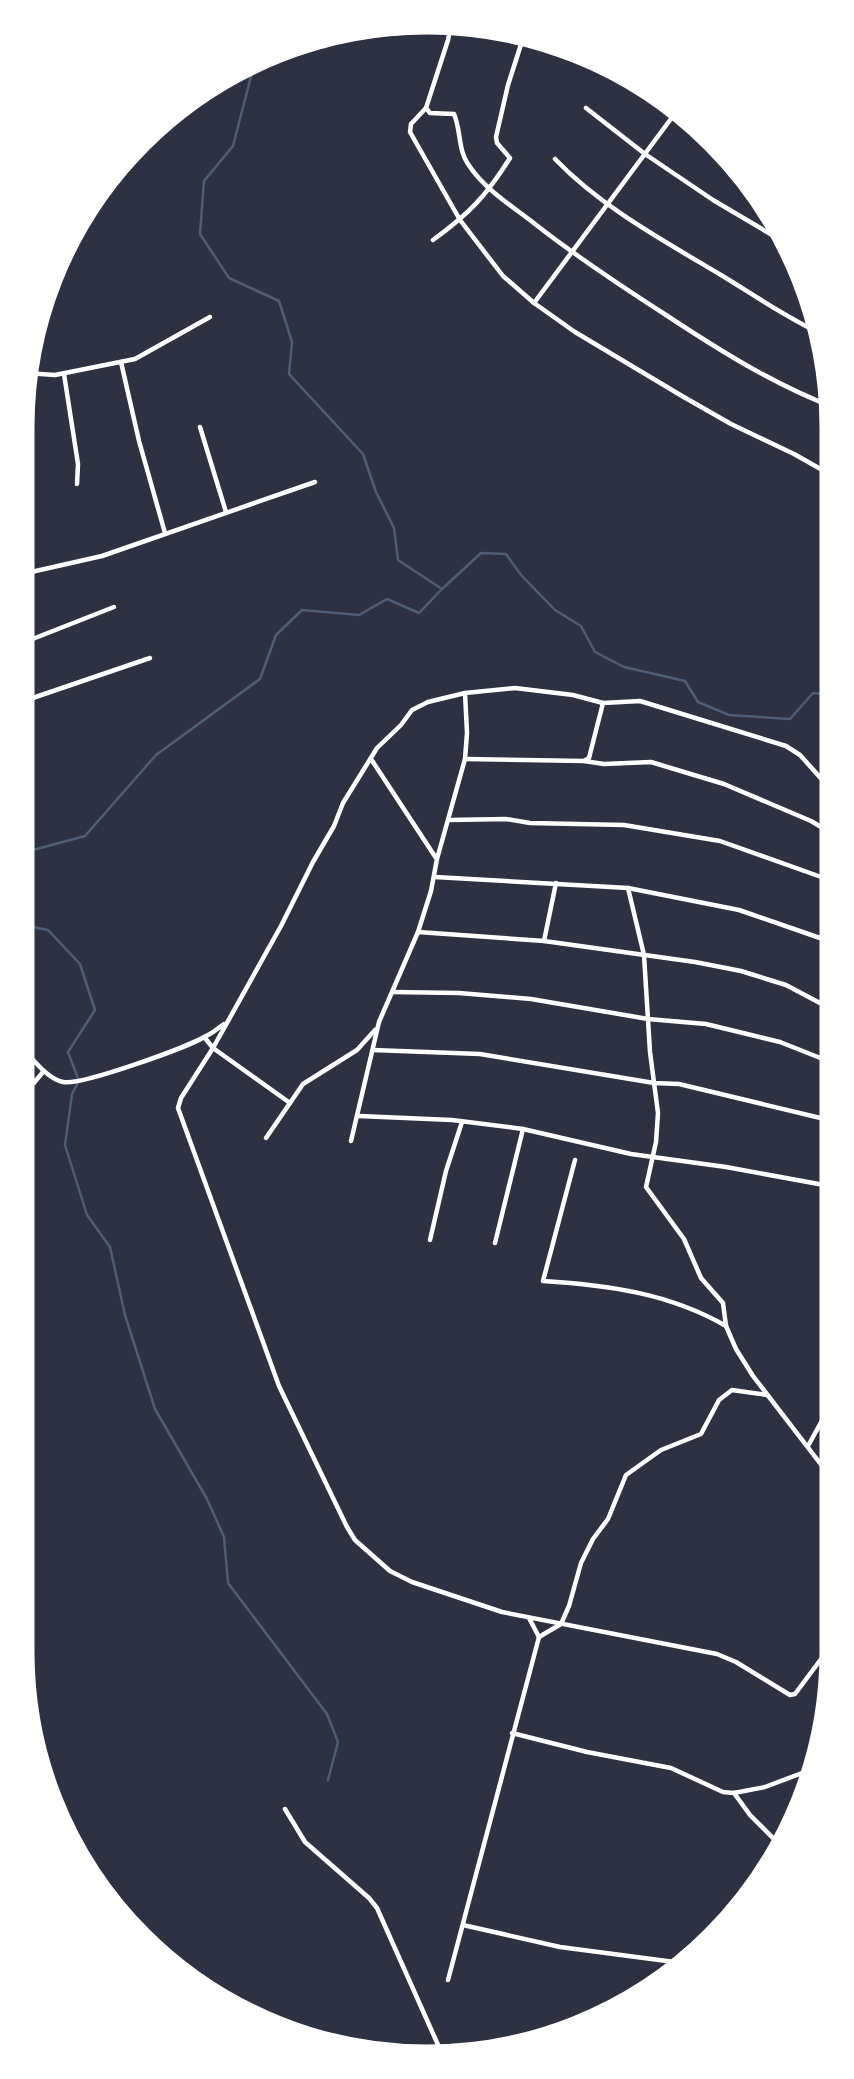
<svg xmlns="http://www.w3.org/2000/svg" width="854" height="2079" font-family="Helvetica,sans-serif">
  <style>
    .lines { fill: none; stroke-linecap: round; stroke-linejoin: round }
    .stream { stroke: #4f5d75; stroke-width: 2.5 }
    .minor { stroke: #fff; stroke-width: 4.5 }
    .rim { fill: none; stroke: #fff; stroke-width: 9 }
  </style>
  <rect width="100%" height="100%" fill="#2d3142"/>
  <g class="lines">
    <g class="stream">
      <polyline points="256,57 233,146 204,181 200,234 229,278 279,301 292,342 289,374 363,454 376,492 394,528 398,560 442,589 481,553 506,554 521,575 555,610 581,626 595,652 624,667 685,681 698,702 729,715 790,719 813,693 834,695"/>
      <polyline points="18,854 85,836 156,755 260,679 276,635 302,610 359,615 387,599 419,613 441,590"/>
      <polyline points="18,924 48,930 80,964 95,1010 68,1052 79,1081 72,1094 65,1145 87,1215 110,1247 125,1315 155,1409 207,1499 224,1537 228,1583 327,1714 338,1742 328,1780"/>
    </g>
    <g class="minor">
      <path d="M451,25L448,40L426,108L430,113L454,114C461,130 458,150 468,164C484,189 512,206 535,224C577,257 621,286 666,315C719,350 773,384 833,407"/>
      <polyline points="426,108 411,124 410,132 460,220 503,276 534,303 575,332 682,396 731,424 794,454 833,476"/>
      <polyline points="586,108 645,154 713,200 789,245"/>
      <path d="M555,159C601,207 664,241 721,275C754,295 787,318 822,334"/>
      <path d="M433,240C470,213 486,196 510,158L497,143L496,137L508,85L524,35"/>
      <polyline points="534,303 679,108"/>
      <polyline points="121,362 139,441 165,533"/>
      <polyline points="26,373 55,375 135,359 210,317"/>
      <polyline points="64,374 78,464 77,484"/>
      <polyline points="200,427 226,512"/>
      <polyline points="18,575 102,556 315,482"/>
      <polyline points="18,643 30,640 114,607"/>
      <polyline points="18,703 150,658"/>
      <polyline points="371,759 436,858"/>
      <polyline points="465,759 584,761 589,758 603,703"/>
      <polyline points="584,761 604,764 651,762 724,784 811,821 833,834 834,831"/>
      <polyline points="834,793 800,755 786,746 640,701 603,703 573,695 515,688 465,693 428,702 412,710 401,725 377,748 343,803 334,826 313,862 281,926 213,1048 181,1098 178,1108 279,1386 347,1527 355,1540 390,1571 412,1582 502,1612 717,1654 736,1662 790,1695 795,1694 836,1639"/>
      <polyline points="449,820 506,819 530,823 624,825 720,841 824,878 834,883"/>
      <polyline points="435,877 628,888 739,910 820,938"/>
      <polyline points="628,888 644,955 650,1052 658,1113 656,1142 646,1187 684,1239 701,1278 723,1303 726,1326 736,1349 753,1376 836,1484"/>
      <polyline points="418,932 544,941 695,962 741,971 786,985 835,1011"/>
      <polyline points="544,941 556,883"/>
      <polyline points="392,992 459,993 531,999 648,1019 706,1024 780,1042 833,1063"/>
      <polyline points="205,1038 213,1048 290,1103"/>
      <path d="M18,1045C32,1056 45,1078 63,1082C80,1086 189,1047 206,1036C213,1033 218,1028 224,1024"/>
      <polyline points="373,1050 480,1054 654,1083 679,1084 833,1121"/>
      <path d="M835,1056C828,1078 834,1100 833,1122C832,1144 822,1173 835,1192"/>
      <polyline points="18,1102 43,1072"/>
      <polyline points="359,1116 452,1120 523,1129 631,1154 726,1167 835,1187"/>
      <polyline points="266,1138 303,1084 357,1050 375,1030"/>
      <polyline points="351,1141 379,1022 418,932 431,891 437,859 465,759 467,733 465,693"/>
      <path d="M575,1160L543,1281C607,1285 669,1293 726,1326"/>
      <polyline points="430,1240 446,1171 462,1122"/>
      <polyline points="495,1243 523,1129"/>
      <polyline points="808,1446 836,1395"/>
      <polyline points="539,1637 561,1624 569,1606 581,1563 593,1539 608,1519 626,1475 661,1450 701,1434 719,1400 732,1390 767,1395"/>
      <polyline points="512,1733 587,1752 671,1768 723,1792 734,1793 765,1787 818,1767"/>
      <polyline points="734,1793 750,1815 781,1846"/>
      <polyline points="285,1809 305,1842 369,1898 377,1908 443,2056"/>
      <polyline points="463,1925 560,1947 682,1963"/>
      <polyline points="448,1980 539,1637 529,1618"/>
    </g>
  </g>
  <path d="M0 0H854V2079H0ZM427 30H427A397 397 0 0 1 824 427V1652A397 397 0 0 1 427 2049H427A397 397 0 0 1 30 1652V427A397 397 0 0 1 427 30Z" fill="#fff" fill-rule="evenodd"/>
  <path class="rim" d="M427 30H427A397 397 0 0 1 824 427V1652A397 397 0 0 1 427 2049H427A397 397 0 0 1 30 1652V427A397 397 0 0 1 427 30Z"/>
</svg>
